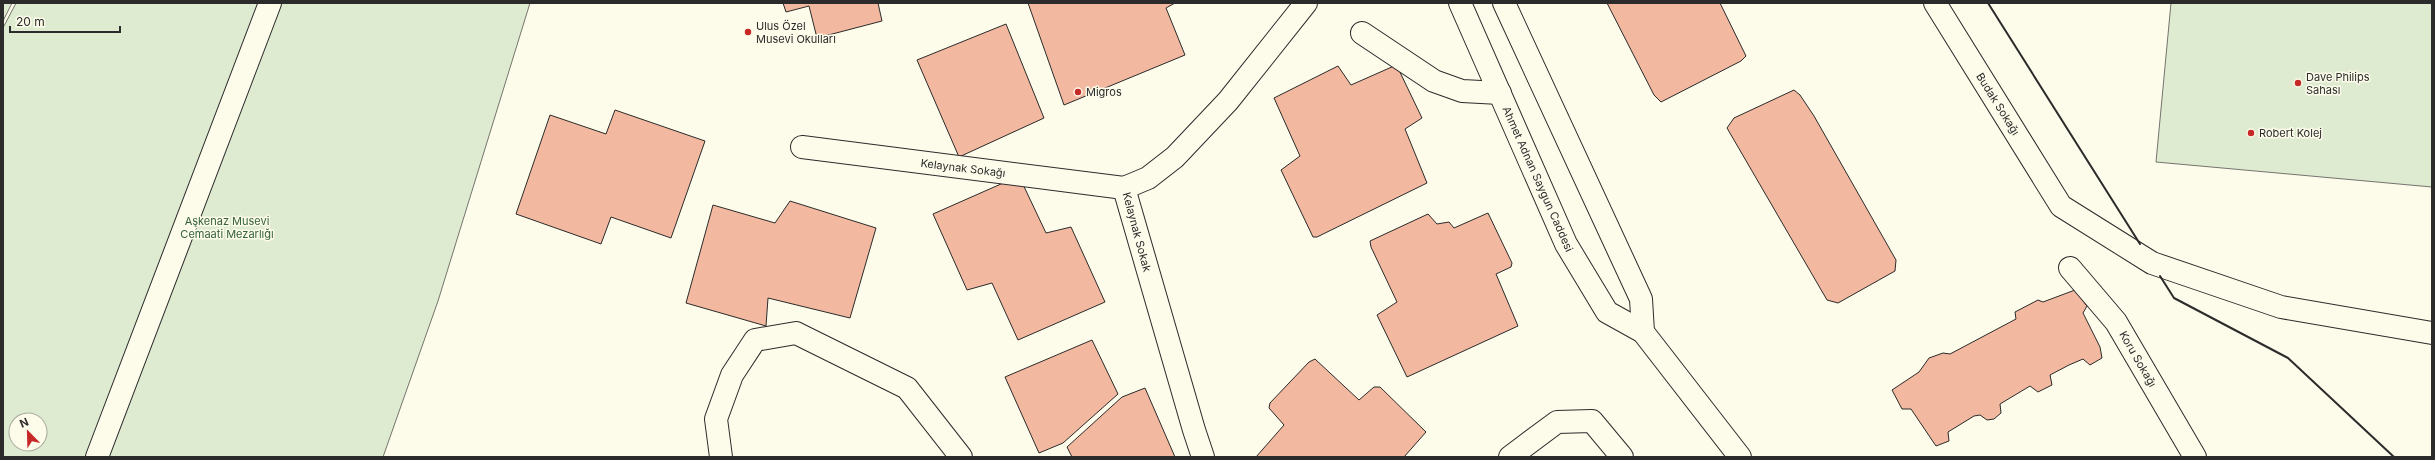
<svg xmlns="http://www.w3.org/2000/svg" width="2435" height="460" font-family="Inter,sans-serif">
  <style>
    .green { fill: #deebd1; stroke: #74746e; fill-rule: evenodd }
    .building { fill: #f2b8a0; stroke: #2b2b2b }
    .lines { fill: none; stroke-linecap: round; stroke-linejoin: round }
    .minor-casing { stroke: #2b2b2b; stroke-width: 24 }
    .major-casing { stroke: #2b2b2b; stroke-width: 24 }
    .minor { stroke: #fdfbea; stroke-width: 22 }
    .major { stroke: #fdfbea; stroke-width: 22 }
    .wall { stroke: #2b2b2b; stroke-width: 2 }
    .poi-dot { fill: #c62828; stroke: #fdfbea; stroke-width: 1.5 }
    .labels { text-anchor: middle; stroke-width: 3; stroke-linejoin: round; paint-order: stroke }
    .poi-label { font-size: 11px; fill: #2b2b2b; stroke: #fdfbea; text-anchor: start }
    .street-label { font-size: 11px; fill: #2b2b2b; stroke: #fdfbea }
    .park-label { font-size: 11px; fill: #34623c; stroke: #fdfbea }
  </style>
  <rect width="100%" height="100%" fill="#fdfbea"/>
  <g class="green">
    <polygon points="3,3 12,3 3,21"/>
    <path d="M16,3H530L438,301L383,457H3V28ZM16,420H40V444H16Z"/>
    <polygon points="2171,3 2432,3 2432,187 2156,162"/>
  </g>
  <g class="building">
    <polygon points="783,3 878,3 882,21 817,38 809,6 786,12"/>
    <polygon points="1028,3 1175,3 1166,8 1185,55 1064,105"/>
    <polygon points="1607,3 1720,3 1746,56 1741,61 1661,102 1654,95"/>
    <polygon points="1006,24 1044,118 959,157 917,60"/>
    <polygon points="1338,66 1351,85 1394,66 1397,66 1422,118 1405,129 1427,183 1317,237 1313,237 1281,170 1300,156 1274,98"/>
    <polygon points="1794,90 1800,95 1814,116 1896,260 1895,271 1838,303 1827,300 1727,128 1734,118"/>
    <polygon points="615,110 705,141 671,238 611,217 601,244 516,214 550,115 606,134"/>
    <polygon points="1019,176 1046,233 1071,227 1105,302 1018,340 992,283 967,290 933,214"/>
    <polygon points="790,201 876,228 850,318 768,298 766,326 686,303 713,205 775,223"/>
    <polygon points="1488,213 1512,263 1511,267 1496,274 1518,326 1407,377 1377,315 1397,302 1371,247 1370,241 1428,214 1437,224 1449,222 1454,228"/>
    <polygon points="2075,290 2087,306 2083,313 2100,347 2102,358 2090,365 2083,359 2069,365 2050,375 2052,385 2038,392 2030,386 2000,404 2001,413 1994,419 1987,420 1980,415 1974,416 1948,432 1949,441 1936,446 1911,409 1902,409 1892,390 1919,372 1929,358 1943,353 1950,354 2016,319 2015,312 2038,300 2043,302"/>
    <polygon points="1092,340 1118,394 1063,443 1039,453 1005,377"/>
    <polygon points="1315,359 1359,400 1374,387 1380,387 1426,432 1404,457 1256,457 1284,425 1269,408 1270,403 1309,362"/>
    <polygon points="1145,388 1175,457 1072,457 1067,447 1122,397"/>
  </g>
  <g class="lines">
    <g class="minor-casing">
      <g id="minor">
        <polyline points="1935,3 2061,206 2152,263 2281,307 2432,333"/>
        <polyline points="1362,33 1434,81 1462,91 1500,93"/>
        <polyline points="802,147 1124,188"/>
        <polyline points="2070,268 2116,322 2195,457"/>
        <polyline points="97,457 270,3"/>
        <polyline points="721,457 716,419 732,375 755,340 796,333 907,388 961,457"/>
        <polyline points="1203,457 1194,430 1124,188 1148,178 1175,157 1228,101 1306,3"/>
        <polyline points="1510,457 1557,422 1592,421 1622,457"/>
      </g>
    </g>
    <g class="major-casing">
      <g id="major">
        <polyline points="1460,3 1566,244 1607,312 1643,332 1740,457"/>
        <polyline points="1504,3 1641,299 1643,332"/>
      </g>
    </g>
    <use href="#minor" class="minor"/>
    <use href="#major" class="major"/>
    <g class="wall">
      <polyline points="1988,3 2140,244"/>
      <polyline points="2160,276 2174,298 2288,358 2394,457"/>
    </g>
  </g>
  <g class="poi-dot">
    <circle cx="748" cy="32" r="4"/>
    <circle cx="2298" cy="83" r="4"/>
    <circle cx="1078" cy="92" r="4"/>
    <circle cx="2251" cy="133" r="4"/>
  </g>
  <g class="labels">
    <g class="poi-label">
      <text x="756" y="30">Ulus Özel<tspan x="756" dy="13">Musevi Okulları</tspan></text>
      <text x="2306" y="81">Dave Philips<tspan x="2306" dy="13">Sahası</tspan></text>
      <text x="1086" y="96">Migros</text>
      <text x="2259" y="137">Robert Kolej</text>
    </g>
    <g class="street-label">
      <text transform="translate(1998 104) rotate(58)" y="4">Budak Sokağı</text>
      <text transform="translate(963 168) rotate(7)" y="4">Kelaynak Sokağı</text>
      <text transform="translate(1538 179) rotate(66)" y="4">Ahmet Adnan Saygun Caddesi</text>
      <text transform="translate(1137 232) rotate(75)" y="4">Kelaynak Sokak</text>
      <text transform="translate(2138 359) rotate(60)" y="4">Koru Sokağı</text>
    </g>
    <g class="park-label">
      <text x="227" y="225">Aşkenaz Musevi<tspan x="227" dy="13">Cemaati Mezarlığı</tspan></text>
    </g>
  </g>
  <rect width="2435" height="460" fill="none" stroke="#2b2b2b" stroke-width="8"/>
  <g transform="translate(28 432) rotate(337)"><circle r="19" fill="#fdfbea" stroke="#a9a89e"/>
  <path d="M0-3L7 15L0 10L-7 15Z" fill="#c62828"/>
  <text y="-6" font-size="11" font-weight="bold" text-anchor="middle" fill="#2b2b2b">N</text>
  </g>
  <path d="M10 26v6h110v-6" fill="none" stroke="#2b2b2b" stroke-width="2"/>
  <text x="16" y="26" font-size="12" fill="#2b2b2b" stroke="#fdfbea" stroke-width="3" paint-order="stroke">20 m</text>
</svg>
